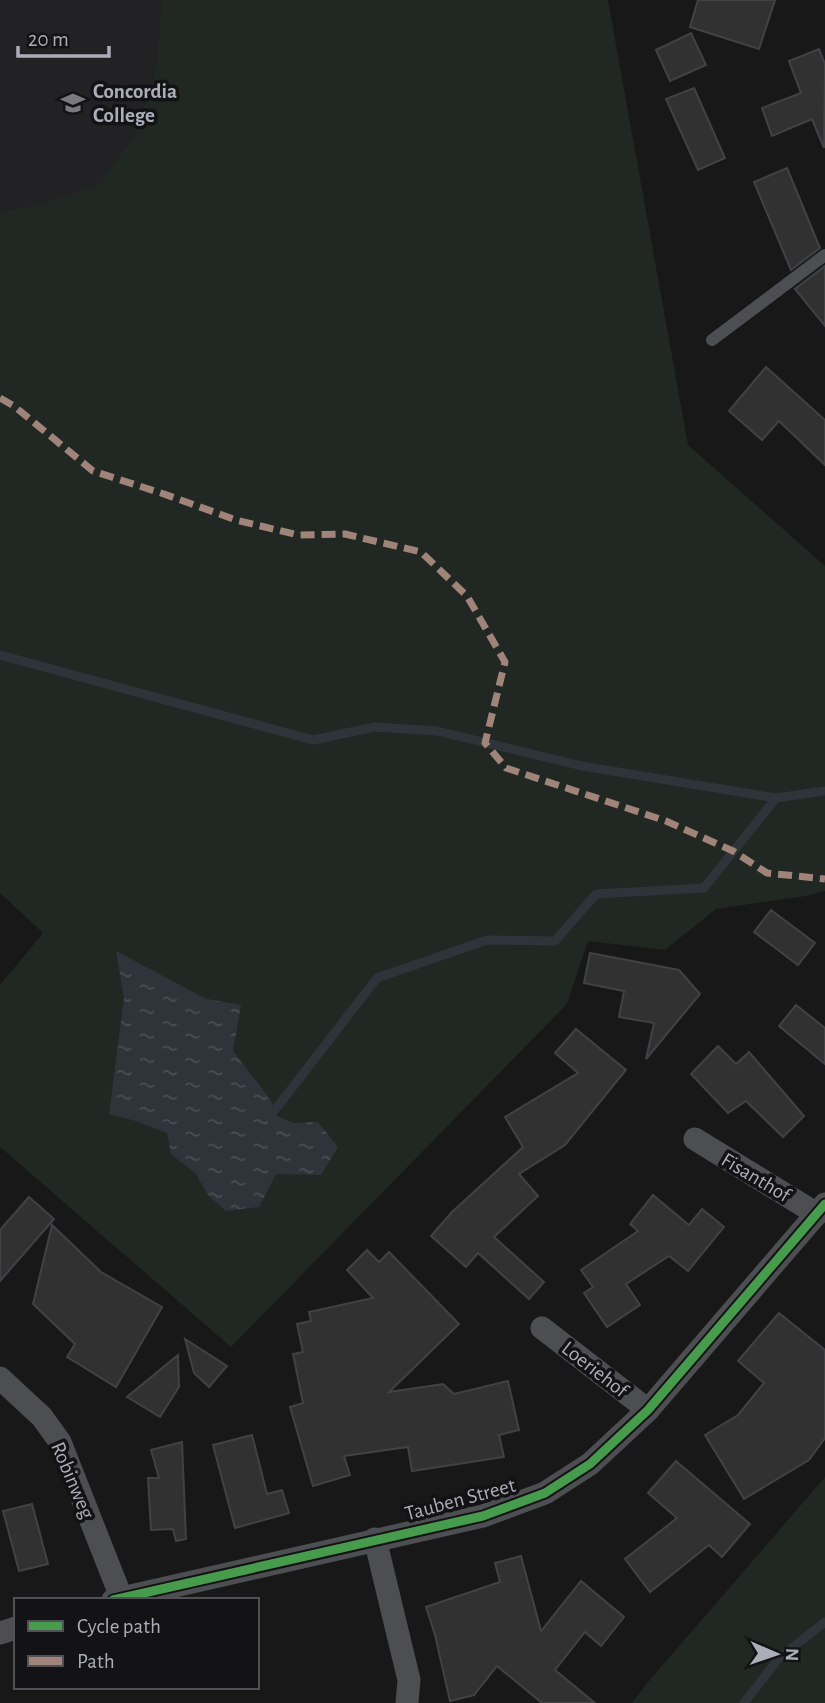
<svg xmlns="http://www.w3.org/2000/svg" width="825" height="1703" font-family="'Alegreya Sans',sans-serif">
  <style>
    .built { fill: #222224 }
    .green { fill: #212722 }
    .water { fill: url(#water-ripples) }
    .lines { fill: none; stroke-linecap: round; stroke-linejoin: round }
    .stream { stroke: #2f343b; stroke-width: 9 }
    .building { fill: #313132; stroke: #414244; stroke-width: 2 }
    .lane { stroke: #4d4e51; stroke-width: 12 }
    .street { stroke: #4d4e51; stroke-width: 23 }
    .quiet { stroke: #a18479; stroke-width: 7; stroke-dasharray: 14 7; stroke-linecap: butt }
    .cycleway-casing { stroke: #131214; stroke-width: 13 }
    .cycleway { stroke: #469c4c; stroke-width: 9 }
    .labels { text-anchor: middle; stroke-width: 7; stroke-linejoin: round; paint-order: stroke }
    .poi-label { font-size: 21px; font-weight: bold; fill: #abaeb8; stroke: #131214; text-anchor: start }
    .street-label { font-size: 21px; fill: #abaeb8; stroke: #131214 }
  </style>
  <defs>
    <pattern id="water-ripples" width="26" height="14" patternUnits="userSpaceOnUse" patternTransform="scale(1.75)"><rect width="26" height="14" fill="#2f343b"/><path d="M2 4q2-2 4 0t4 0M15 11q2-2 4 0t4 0" fill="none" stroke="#4a4f55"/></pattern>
  </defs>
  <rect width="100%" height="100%" fill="#181818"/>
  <polygon class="built" points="0,0 162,0 155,73 135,134 99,186 39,204 0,211"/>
  <g class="green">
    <polygon points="162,0 608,0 688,445 825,566 825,891 806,896 716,909 665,950 588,941 567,1004 231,1347 0,1147 0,985 43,933 0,893 0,211 39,204 99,185 135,134 155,73"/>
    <polygon points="825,1477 825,1703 632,1703 648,1682"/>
  </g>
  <polygon class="water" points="116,951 206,999 241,1005 233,1051 270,1099 277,1116 293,1123 318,1122 338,1147 321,1175 276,1174 259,1207 226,1211 207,1194 196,1174 171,1154 167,1133 136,1121 109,1114 124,998"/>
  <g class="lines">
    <g class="stream">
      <polyline points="0,655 313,740 375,727 437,731 582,766 776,798 825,791"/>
      <polyline points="275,1110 377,978 487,940 555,941 596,894 704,888 776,798"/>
      <polyline points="744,1703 779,1658 825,1622"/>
    </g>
  </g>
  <g class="building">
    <polygon points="698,0 775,0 759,49 690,27"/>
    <polygon points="691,33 706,65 670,81 656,50"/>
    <polygon points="819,49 825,64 824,148 812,119 772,136 762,108 801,93 789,61"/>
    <polygon points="694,88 725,158 698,170 666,99"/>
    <polygon points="787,168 820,248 791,270 754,182"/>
    <polygon points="825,266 825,326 795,289"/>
    <polygon points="766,367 825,420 825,465 779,421 762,440 729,411"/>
    <polygon points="771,910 815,943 798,965 754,932"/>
    <polygon points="590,953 679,970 700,994 646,1059 654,1023 619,1017 624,991 584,983"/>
    <polygon points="796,1005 825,1028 825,1064 779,1026"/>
    <polygon points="576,1029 626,1070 565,1145 519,1174 538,1196 494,1237 544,1282 529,1299 478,1253 466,1267 431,1236 452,1212 523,1147 505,1117 578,1073 555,1053"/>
    <polygon points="718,1046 736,1064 749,1052 804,1116 783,1137 746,1101 728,1113 691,1074"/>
    <polygon points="653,1195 689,1225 702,1209 724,1227 688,1271 669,1256 626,1284 640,1305 607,1327 584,1293 593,1287 581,1270 638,1231 630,1224"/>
    <polygon points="29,1197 54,1219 0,1281 0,1230"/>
    <polygon points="52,1225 101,1272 162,1307 116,1387 67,1357 75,1344 33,1304"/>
    <polygon points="367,1250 379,1262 389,1252 459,1324 389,1392 443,1384 454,1394 508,1381 519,1430 499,1435 504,1457 412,1471 408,1447 344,1456 350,1475 313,1486 290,1407 303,1403 293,1354 303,1352 297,1324 311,1321 309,1312 373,1298 347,1270"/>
    <polygon points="779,1313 825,1350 825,1438 809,1460 744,1499 705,1435 738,1415 764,1383 738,1361"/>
    <polygon points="185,1339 227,1366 209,1387 194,1373"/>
    <polygon points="178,1355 179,1387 160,1417 127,1397"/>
    <polygon points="252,1435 267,1494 282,1490 289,1513 235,1528 213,1445"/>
    <polygon points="182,1442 186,1539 176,1541 173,1529 151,1530 148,1478 159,1478 151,1450"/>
    <polygon points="676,1461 750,1524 722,1557 709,1545 650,1592 625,1559 677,1518 648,1493"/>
    <polygon points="32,1504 48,1564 19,1571 3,1511"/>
    <polygon points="521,1556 541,1631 581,1581 624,1617 601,1646 585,1632 555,1670 595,1703 542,1703 497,1666 474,1695 450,1701 435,1635 426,1607 500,1582 495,1563"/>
  </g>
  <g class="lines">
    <polyline class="lane" points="712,340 825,255"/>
    <g class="street">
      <polyline points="695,1139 817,1214"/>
      <polyline points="542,1328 648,1410"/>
      <polyline points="0,1378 42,1417 60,1442 121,1597"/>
      <polyline points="375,1539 409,1680 407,1703"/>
      <polyline points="113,1600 483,1516 545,1493 590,1464 648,1410 825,1204"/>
      <polyline points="0,1633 16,1628"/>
    </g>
    <polyline class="quiet" points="0,398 14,406 93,471 164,494 236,520 298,535 345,534 421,552 467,596 505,662 485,743 506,768 666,821 733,851 767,873 825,879"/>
    <g class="cycleway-casing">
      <polyline id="cycleway" points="113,1600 483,1516 545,1493 590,1464 648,1410 825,1204"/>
    </g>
    <use href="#cycleway" class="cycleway"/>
  </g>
  <defs>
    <g id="school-bare" transform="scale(1.89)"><path d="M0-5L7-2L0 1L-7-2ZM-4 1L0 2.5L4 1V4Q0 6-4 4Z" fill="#787a80" stroke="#131214" stroke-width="2.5" paint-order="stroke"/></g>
  </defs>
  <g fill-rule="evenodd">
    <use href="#school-bare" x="73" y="103"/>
  </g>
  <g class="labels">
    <g class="poi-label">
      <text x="93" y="98">Concordia<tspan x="93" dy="24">College</tspan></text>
    </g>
    <g class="street-label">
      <text transform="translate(756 1177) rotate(31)" y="7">Fisanthof</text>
      <text transform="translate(595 1369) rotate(38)" y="7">Loeriehof</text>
      <text transform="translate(73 1480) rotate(67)" y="7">Robinweg</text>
      <text transform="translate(460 1499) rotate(-15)" y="7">Tauben Street</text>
    </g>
  </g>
  <rect x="14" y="1598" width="245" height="91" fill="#131214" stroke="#505056" stroke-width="2"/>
  <rect x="28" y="1621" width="35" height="10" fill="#469c4c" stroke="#505056" stroke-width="2"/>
  <text x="77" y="1633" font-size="21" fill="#abaeb8">Cycle path</text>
  <rect x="28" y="1656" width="35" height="10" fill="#a18479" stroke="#505056" stroke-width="2"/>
  <text x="77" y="1668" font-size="21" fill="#abaeb8">Path</text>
  <g transform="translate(776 1654) rotate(92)" stroke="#131214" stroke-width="5" paint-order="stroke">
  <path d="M0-5L12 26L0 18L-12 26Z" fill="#abaeb8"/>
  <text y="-10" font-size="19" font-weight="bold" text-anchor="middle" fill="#abaeb8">N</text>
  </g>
  <path d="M18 46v10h91v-10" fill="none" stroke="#abaeb8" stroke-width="3.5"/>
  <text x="28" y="46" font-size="21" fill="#abaeb8" stroke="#131214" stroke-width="5" paint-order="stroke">20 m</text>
</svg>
